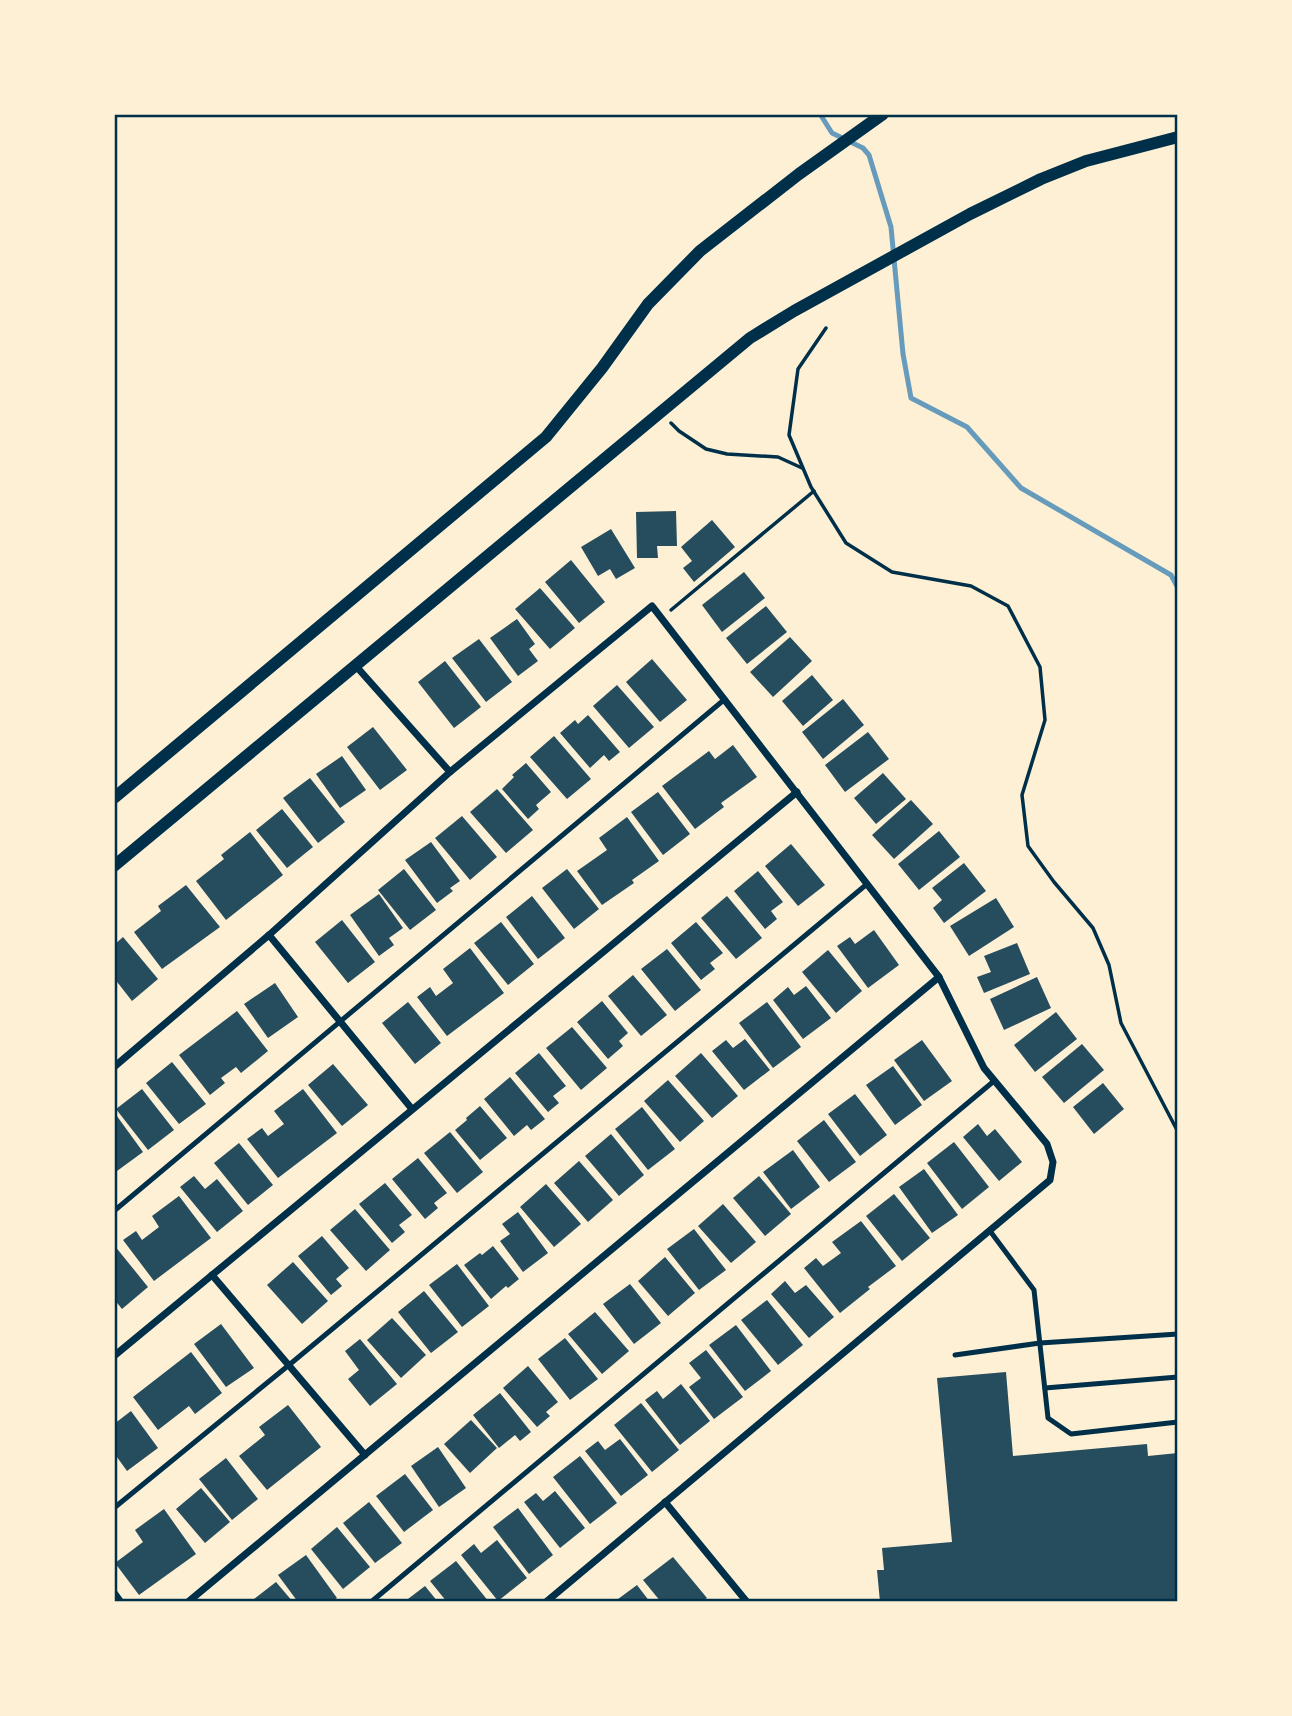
<svg xmlns="http://www.w3.org/2000/svg" width="1292" height="1716" font-family="Rubik,sans-serif">
  <style>
    .lines { fill: none; stroke-linecap: round; stroke-linejoin: round }
    .stream { stroke: #669bbc; stroke-width: 5 }
    .building { fill: #264d5e }
    .path { stroke: #003049; stroke-width: 3.5 }
    .service { stroke: #003049; stroke-width: 5 }
    .minor { stroke: #003049; stroke-width: 7 }
    .tertiary { stroke: #003049; stroke-width: 12 }
    .neatline { fill: none; stroke: #003049; stroke-width: 2.5 }
  </style>
  <rect width="100%" height="100%" fill="#fdf0d5"/>
  <g class="lines">
    <polyline class="stream" points="820,114 832,133 863,148 869,155 891,227 903,354 911,398 967,427 1021,488 1171,575 1178,588"/>
  </g>
  <g class="building">
    <polygon points="676,511 677,546 657,546 658,558 637,558 636,512"/>
    <polygon points="712,520 735,547 694,582 683,568 692,561 681,547"/>
    <polygon points="611,529 635,568 616,579 610,569 598,576 581,547"/>
    <polygon points="571,560 605,602 579,623 545,582"/>
    <polygon points="744,572 765,598 722,632 702,605"/>
    <polygon points="540,588 575,628 550,649 515,609"/>
    <polygon points="766,606 787,632 747,664 726,638"/>
    <polygon points="517,619 535,644 529,649 538,661 518,676 490,638"/>
    <polygon points="790,637 812,661 773,697 750,672"/>
    <polygon points="479,639 512,682 486,702 452,658"/>
    <polygon points="652,659 687,700 660,722 626,682"/>
    <polygon points="445,661 481,707 454,728 418,682"/>
    <polygon points="812,675 833,700 803,726 782,701"/>
    <polygon points="617,685 654,727 629,748 593,706"/>
    <polygon points="843,699 864,725 823,759 802,732"/>
    <polygon points="588,715 620,752 609,761 604,755 590,768 560,733 575,720 578,724"/>
    <polygon points="373,727 407,770 380,790 347,747"/>
    <polygon points="868,732 889,759 845,792 825,765"/>
    <polygon points="554,736 591,779 567,799 530,757"/>
    <polygon points="733,745 757,777 721,803 724,807 695,829 662,786 709,751 715,759"/>
    <polygon points="342,756 366,790 340,808 316,774"/>
    <polygon points="526,763 551,792 536,805 539,809 528,819 502,789 514,777 512,775"/>
    <polygon points="883,773 906,799 876,824 854,798"/>
    <polygon points="310,778 345,822 318,843 283,798"/>
    <polygon points="497,789 533,830 506,853 470,812"/>
    <polygon points="658,792 690,834 663,855 631,812"/>
    <polygon points="911,800 933,824 894,859 872,835"/>
    <polygon points="282,809 313,847 287,868 256,830"/>
    <polygon points="462,816 497,857 470,880 435,838"/>
    <polygon points="627,817 659,861 632,880 634,883 602,905 577,871 607,850 599,838"/>
    <polygon points="939,831 960,857 919,890 898,864"/>
    <polygon points="250,832 283,875 226,920 196,881 224,859 221,855"/>
    <polygon points="431,842 460,881 450,888 453,891 437,903 405,860"/>
    <polygon points="791,844 825,885 798,906 765,866"/>
    <polygon points="964,863 986,891 944,923 933,908 942,900 932,888"/>
    <polygon points="404,869 436,910 410,930 378,890"/>
    <polygon points="567,869 599,909 574,929 542,888"/>
    <polygon points="758,871 783,902 771,911 777,919 765,929 734,891"/>
    <polygon points="186,885 220,927 162,969 134,932 161,911 158,906"/>
    <polygon points="379,894 403,928 389,938 394,945 379,956 350,915"/>
    <polygon points="532,896 565,938 538,959 506,917"/>
    <polygon points="727,896 762,938 736,959 701,918"/>
    <polygon points="996,898 1014,927 969,956 950,926"/>
    <polygon points="342,920 375,962 348,983 315,942"/>
    <polygon points="501,922 534,964 508,985 474,943"/>
    <polygon points="696,922 723,953 710,963 715,969 701,980 671,943"/>
    <polygon points="874,930 899,965 868,988 837,946 850,937 855,944"/>
    <polygon points="123,937 158,979 132,1001 114,978 114,945"/>
    <polygon points="1017,943 1030,974 984,993 977,977 991,972 984,956"/>
    <polygon points="470,948 504,993 447,1036 417,997 430,987 436,996 453,983 443,969"/>
    <polygon points="667,949 701,990 675,1011 641,969"/>
    <polygon points="828,950 862,991 836,1013 802,972"/>
    <polygon points="633,975 667,1015 641,1036 608,996"/>
    <polygon points="1037,977 1051,1008 1004,1030 990,999"/>
    <polygon points="275,983 298,1017 268,1038 244,1004"/>
    <polygon points="806,986 831,1018 803,1039 773,1000 788,987 794,995"/>
    <polygon points="602,1001 628,1033 619,1041 623,1046 608,1059 577,1022"/>
    <polygon points="408,1002 441,1043 415,1064 382,1023"/>
    <polygon points="767,1002 801,1047 773,1068 739,1023"/>
    <polygon points="237,1011 268,1051 241,1073 236,1067 221,1078 225,1083 210,1095 179,1055"/>
    <polygon points="1056,1012 1077,1039 1035,1072 1014,1045"/>
    <polygon points="572,1027 607,1068 581,1090 546,1048"/>
    <polygon points="745,1039 770,1070 744,1090 712,1051 726,1040 733,1048"/>
    <polygon points="922,1040 952,1081 924,1101 894,1060"/>
    <polygon points="1082,1044 1104,1070 1064,1103 1042,1077"/>
    <polygon points="539,1053 566,1086 553,1096 559,1103 548,1112 515,1073"/>
    <polygon points="701,1053 738,1096 712,1118 675,1076"/>
    <polygon points="172,1062 206,1104 179,1124 146,1083"/>
    <polygon points="333,1064 368,1105 342,1126 308,1085"/>
    <polygon points="893,1066 922,1105 895,1125 866,1085"/>
    <polygon points="510,1077 545,1119 531,1130 527,1125 514,1136 484,1099"/>
    <polygon points="668,1080 704,1121 680,1142 644,1101"/>
    <polygon points="1103,1083 1124,1109 1094,1134 1073,1107"/>
    <polygon points="142,1089 174,1130 148,1150 116,1109"/>
    <polygon points="303,1089 337,1133 278,1178 247,1139 262,1128 268,1136 284,1124 274,1111"/>
    <polygon points="855,1094 887,1135 860,1156 828,1114"/>
    <polygon points="480,1106 507,1138 480,1160 455,1130 467,1120 466,1118"/>
    <polygon points="642,1107 675,1149 648,1170 615,1129"/>
    <polygon points="114,1112 143,1152 117,1171 114,1166"/>
    <polygon points="824,1120 856,1162 829,1182 797,1141"/>
    <polygon points="978,1124 987,1136 995,1129 1022,1162 999,1181 963,1137"/>
    <polygon points="450,1132 483,1172 457,1193 424,1153"/>
    <polygon points="611,1134 644,1175 619,1196 585,1156"/>
    <polygon points="954,1142 989,1187 962,1209 927,1163"/>
    <polygon points="239,1143 273,1185 248,1205 214,1163"/>
    <polygon points="793,1150 820,1187 791,1209 763,1172"/>
    <polygon points="418,1158 447,1193 434,1203 438,1208 425,1219 392,1179"/>
    <polygon points="579,1161 613,1200 588,1222 554,1183"/>
    <polygon points="924,1169 958,1215 932,1233 899,1187"/>
    <polygon points="194,1176 205,1189 217,1179 243,1211 217,1232 180,1187"/>
    <polygon points="759,1176 791,1214 765,1236 733,1198"/>
    <polygon points="385,1183 412,1215 399,1225 405,1232 392,1243 359,1204"/>
    <polygon points="546,1184 581,1224 554,1247 520,1207"/>
    <polygon points="894,1194 930,1238 902,1261 866,1216"/>
    <polygon points="179,1196 211,1238 154,1281 123,1240 136,1231 142,1240 159,1227 152,1216"/>
    <polygon points="723,1204 756,1242 731,1263 698,1226"/>
    <polygon points="355,1209 390,1250 366,1271 330,1230"/>
    <polygon points="518,1212 548,1253 523,1272 500,1241 510,1234 502,1224"/>
    <polygon points="861,1221 896,1266 868,1287 870,1289 840,1313 804,1268 816,1258 823,1266 841,1253 832,1242"/>
    <polygon points="694,1229 726,1270 699,1290 667,1249"/>
    <polygon points="322,1236 349,1268 336,1279 342,1286 331,1295 298,1256"/>
    <polygon points="114,1245 148,1287 122,1309 114,1299"/>
    <polygon points="493,1246 519,1279 508,1288 506,1286 491,1299 464,1265 480,1253 482,1255"/>
    <polygon points="665,1257 695,1293 668,1316 638,1281"/>
    <polygon points="293,1262 328,1301 302,1324 267,1285"/>
    <polygon points="457,1264 489,1306 462,1327 429,1285"/>
    <polygon points="785,1281 795,1293 806,1285 834,1317 809,1338 771,1294"/>
    <polygon points="630,1284 661,1323 634,1344 603,1304"/>
    <polygon points="424,1291 458,1332 431,1353 398,1312"/>
    <polygon points="767,1300 803,1345 778,1365 741,1320"/>
    <polygon points="595,1312 629,1351 602,1374 568,1334"/>
    <polygon points="392,1318 426,1355 401,1378 367,1340"/>
    <polygon points="221,1324 254,1368 226,1387 194,1344"/>
    <polygon points="736,1325 771,1371 745,1391 709,1345"/>
    <polygon points="565,1338 598,1379 570,1400 538,1359"/>
    <polygon points="360,1339 397,1384 370,1406 348,1379 359,1370 345,1351"/>
    <polygon points="706,1350 743,1397 714,1419 689,1387 701,1378 689,1363"/>
    <polygon points="191,1352 222,1393 195,1414 189,1406 158,1430 133,1397"/>
    <polygon points="528,1366 558,1402 546,1412 550,1416 537,1427 503,1388"/>
    <polygon points="1006,1372 1013,1456 1147,1444 1148,1456 1178,1453 1178,1602 880,1602 877,1570 884,1570 882,1548 952,1542 937,1378"/>
    <polygon points="681,1384 710,1421 680,1445 645,1400 657,1391 663,1399"/>
    <polygon points="500,1393 531,1432 520,1441 515,1435 499,1448 473,1415"/>
    <polygon points="641,1403 679,1450 652,1472 614,1425"/>
    <polygon points="288,1405 321,1447 267,1490 239,1456 265,1435 259,1427"/>
    <polygon points="131,1411 158,1448 127,1471 114,1453 114,1424"/>
    <polygon points="471,1420 497,1448 470,1473 444,1444"/>
    <polygon points="620,1439 648,1475 621,1496 585,1451 598,1441 605,1450"/>
    <polygon points="438,1447 466,1488 439,1507 411,1466"/>
    <polygon points="580,1456 617,1503 590,1524 553,1477"/>
    <polygon points="226,1458 258,1499 232,1520 199,1479"/>
    <polygon points="405,1474 433,1510 404,1532 376,1496"/>
    <polygon points="201,1488 230,1522 205,1543 176,1509"/>
    <polygon points="555,1491 585,1528 560,1548 524,1502 536,1493 543,1501"/>
    <polygon points="369,1502 402,1543 375,1563 343,1523"/>
    <polygon points="518,1508 553,1555 529,1574 493,1527"/>
    <polygon points="164,1509 196,1554 139,1595 115,1563 143,1542 135,1530"/>
    <polygon points="337,1527 370,1567 343,1589 311,1549"/>
    <polygon points="497,1540 527,1578 498,1601 461,1555 474,1544 481,1553"/>
    <polygon points="306,1555 337,1598 331,1602 298,1602 278,1575"/>
    <polygon points="673,1557 707,1598 702,1602 661,1602 643,1580"/>
    <polygon points="456,1561 489,1602 447,1602 430,1581"/>
    <polygon points="276,1582 293,1602 250,1602"/>
    <polygon points="637,1585 650,1602 614,1602"/>
    <polygon points="425,1586 438,1602 404,1602"/>
  </g>
  <g class="lines">
    <g class="path">
      <polyline points="826,328 798,369 789,435 811,487 846,543 892,572 971,586 1008,606 1040,667 1045,720 1022,795 1028,846 1054,882 1093,928 1109,965 1121,1023 1178,1132"/>
      <polyline points="671,423 679,431 706,449 727,454 778,457 802,468"/>
      <polyline points="671,610 814,491"/>
    </g>
    <g class="service">
      <polyline points="114,1211 725,699"/>
      <polyline points="990,1231 1034,1290 1048,1418 1071,1434 1178,1422"/>
      <polyline points="955,1355 1040,1343 1178,1334"/>
      <polyline points="1045,1388 1178,1377"/>
      <polyline points="114,1508 289,1365 867,884"/>
      <polyline points="114,1591 122,1602"/>
      <polyline points="371,1602 994,1081"/>
    </g>
    <g class="minor">
      <polyline points="355,665 450,772"/>
      <polyline points="269,935 412,1109"/>
      <polyline points="114,1067 269,935 450,772 652,606 939,977 984,1068 1047,1144 1053,1162 1050,1180 546,1602"/>
      <polyline points="212,1275 365,1455"/>
      <polyline points="114,1356 797,792"/>
      <polyline points="665,1502 747,1602"/>
      <polyline points="188,1602 939,977"/>
    </g>
    <g class="tertiary">
      <polyline points="114,798 546,437 602,368 648,304 700,251 799,174 883,114"/>
      <polyline points="114,866 750,338 794,311 970,214 1041,179 1086,161 1178,137"/>
    </g>
  </g>
  <rect width="1292" height="1716" fill="none" stroke="#fdf0d5" stroke-width="231"/>
  <rect x="116" y="116" width="1060" height="1484" class="neatline"/>
</svg>
